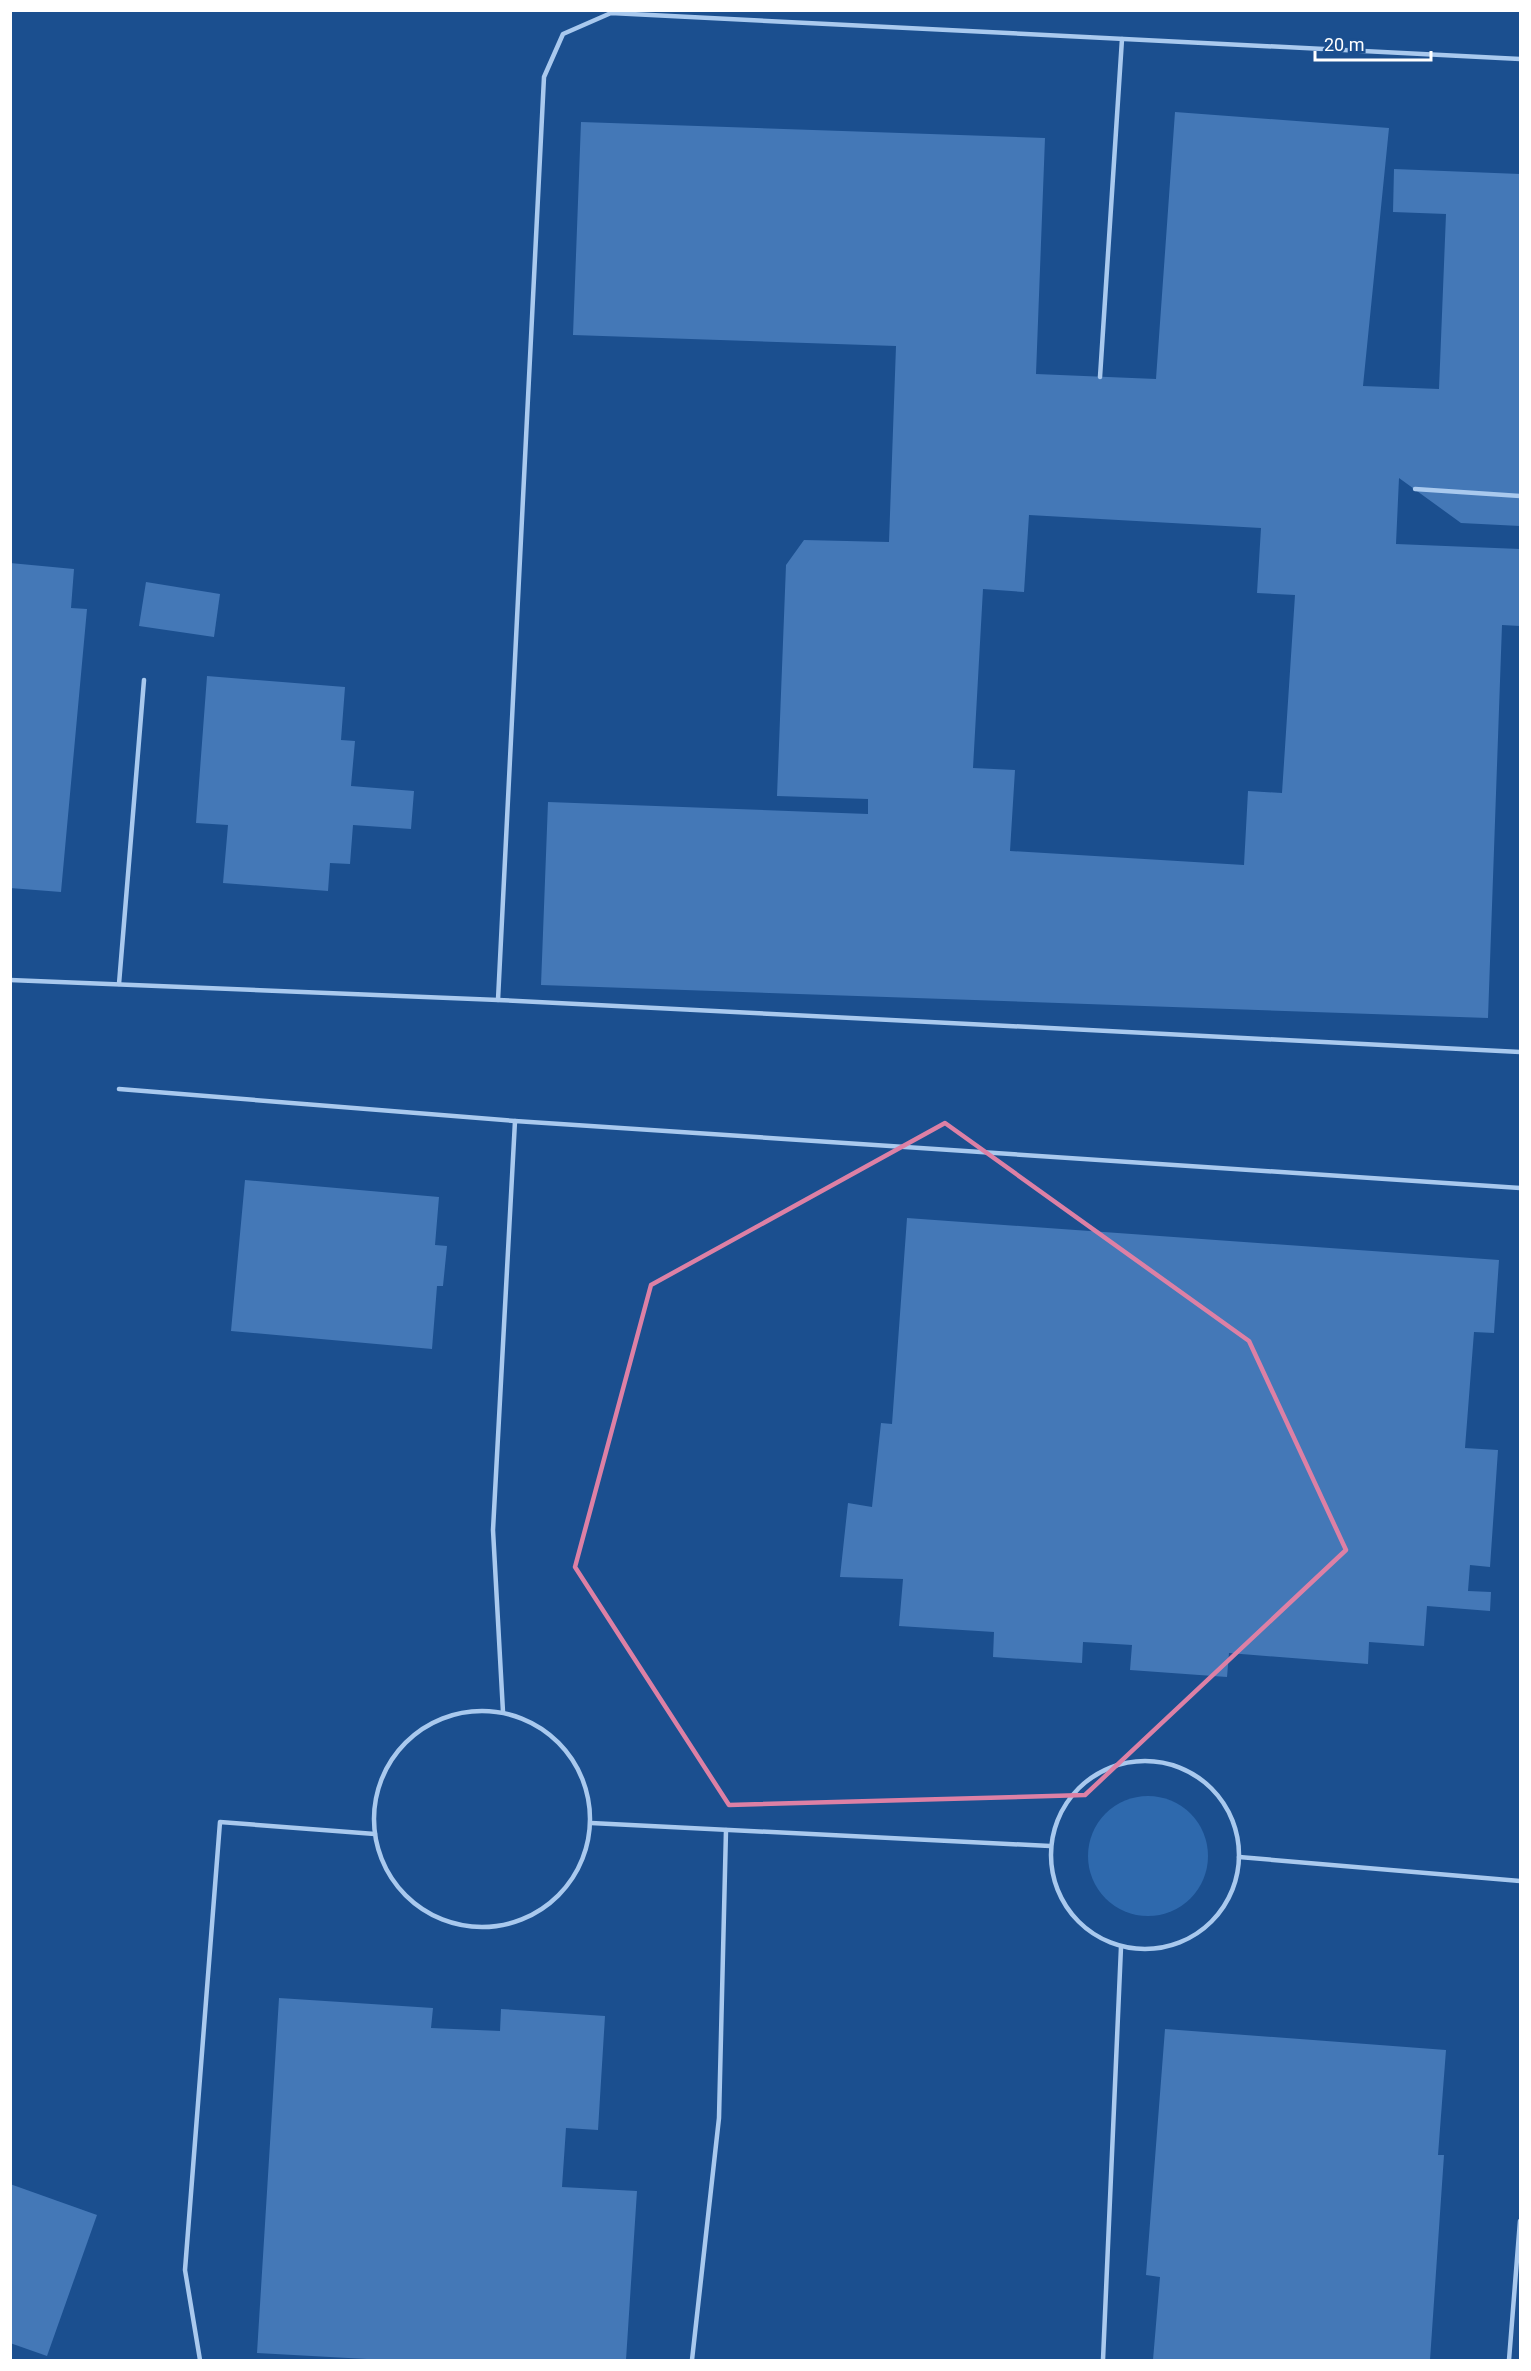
<svg xmlns="http://www.w3.org/2000/svg" width="1531" height="2371" font-family="Roboto,sans-serif">
  <style>
    .green { fill: #2e69ad }
    .building { fill: #4478b7; fill-rule: evenodd }
    .lines { fill: none; stroke-linecap: round; stroke-linejoin: round }
    .lane { stroke: #a9c9ee; stroke-width: 4.5 }
    .marked { fill: none; stroke: #dd80a5; stroke-width: 4.5; stroke-linejoin: round }
  </style>
  <rect width="100%" height="100%" fill="#1b4f8f"/>
  <circle class="green" cx="1148" cy="1856" r="60"/>
  <g class="building">
    <path d="M1175,112L1389,128L1363,386L1439,389L1446,214L1393,212L1394,169L1520,174V526L1461,523L1399,478L1396,544L1520,549V626L1502,625L1488,1018L541,985L548,802L868,814V799L777,796L786,565L804,540L889,542L896,346L573,335L581,122L1045,138L1036,374L1156,379ZM1029,515L1261,528L1257,593L1295,595L1282,793L1248,791L1244,865L1010,851L1015,770L973,768L983,589L1024,592Z"/>
    <polygon points="10,563 74,569 71,608 87,609 61,892 10,888"/>
    <polygon points="146,582 220,594 214,637 139,626"/>
    <polygon points="207,676 345,687 341,740 355,741 351,786 414,791 411,829 353,825 350,864 330,863 328,891 223,883 228,825 196,823"/>
    <polygon points="245,1180 439,1197 435,1245 447,1246 443,1286 437,1286 432,1349 231,1331"/>
    <polygon points="907,1218 1499,1260 1494,1333 1474,1332 1465,1448 1498,1450 1490,1567 1470,1565 1468,1591 1491,1592 1490,1611 1427,1606 1424,1646 1369,1642 1368,1664 1229,1653 1227,1677 1130,1670 1132,1645 1083,1642 1082,1663 993,1657 994,1632 899,1626 903,1579 840,1577 848,1503 872,1507 881,1423 892,1424"/>
    <polygon points="279,1998 433,2008 431,2028 500,2031 501,2009 605,2016 598,2130 566,2128 562,2187 637,2191 626,2360 385,2360 257,2353"/>
    <polygon points="1165,2029 1446,2050 1438,2155 1444,2155 1430,2360 1153,2360 1160,2277 1146,2275"/>
    <polygon points="10,2184 97,2215 47,2356 10,2343"/>
  </g>
  <g class="lines">
    <g class="lane">
      <polyline points="1100,377 1122,39"/>
      <polyline points="1415,489 1520,496"/>
      <polyline points="10,980 498,1000 1520,1052"/>
      <polyline points="119,984 144,680"/>
      <polyline points="498,1000 544,77 563,34 611,13 1520,59"/>
      <polyline points="119,1089 515,1121"/>
      <circle cx="482" cy="1819" r="108"/>
      <polyline points="503,1712 493,1530 515,1121 1520,1188"/>
      <circle cx="1145" cy="1855" r="94"/>
      <polyline points="591,1823 1050,1846"/>
      <polyline points="1239,1857 1520,1881"/>
      <polyline points="200,2360 185,2270 220,1822 375,1834"/>
      <polyline points="692,2360 719,2118 726,1830"/>
      <polyline points="1103,2360 1121,1947"/>
      <polyline points="1509,2360 1520,2221"/>
    </g>
  </g>
  <path class="marked" d="M945,1123L1249,1341L1346,1550L1085,1795L729,1805L575,1567L651,1285Z"/>
  <rect width="1531" height="2371" fill="none" stroke="#ffffff" stroke-width="24"/>
  <path d="M1315 51v9h116v-9" fill="none" stroke="#ffffff" stroke-width="3"/>
  <text x="1324" y="51" font-size="18" fill="#ffffff" stroke="#1b4f8f" stroke-width="4.5" paint-order="stroke">20 m</text>
</svg>
